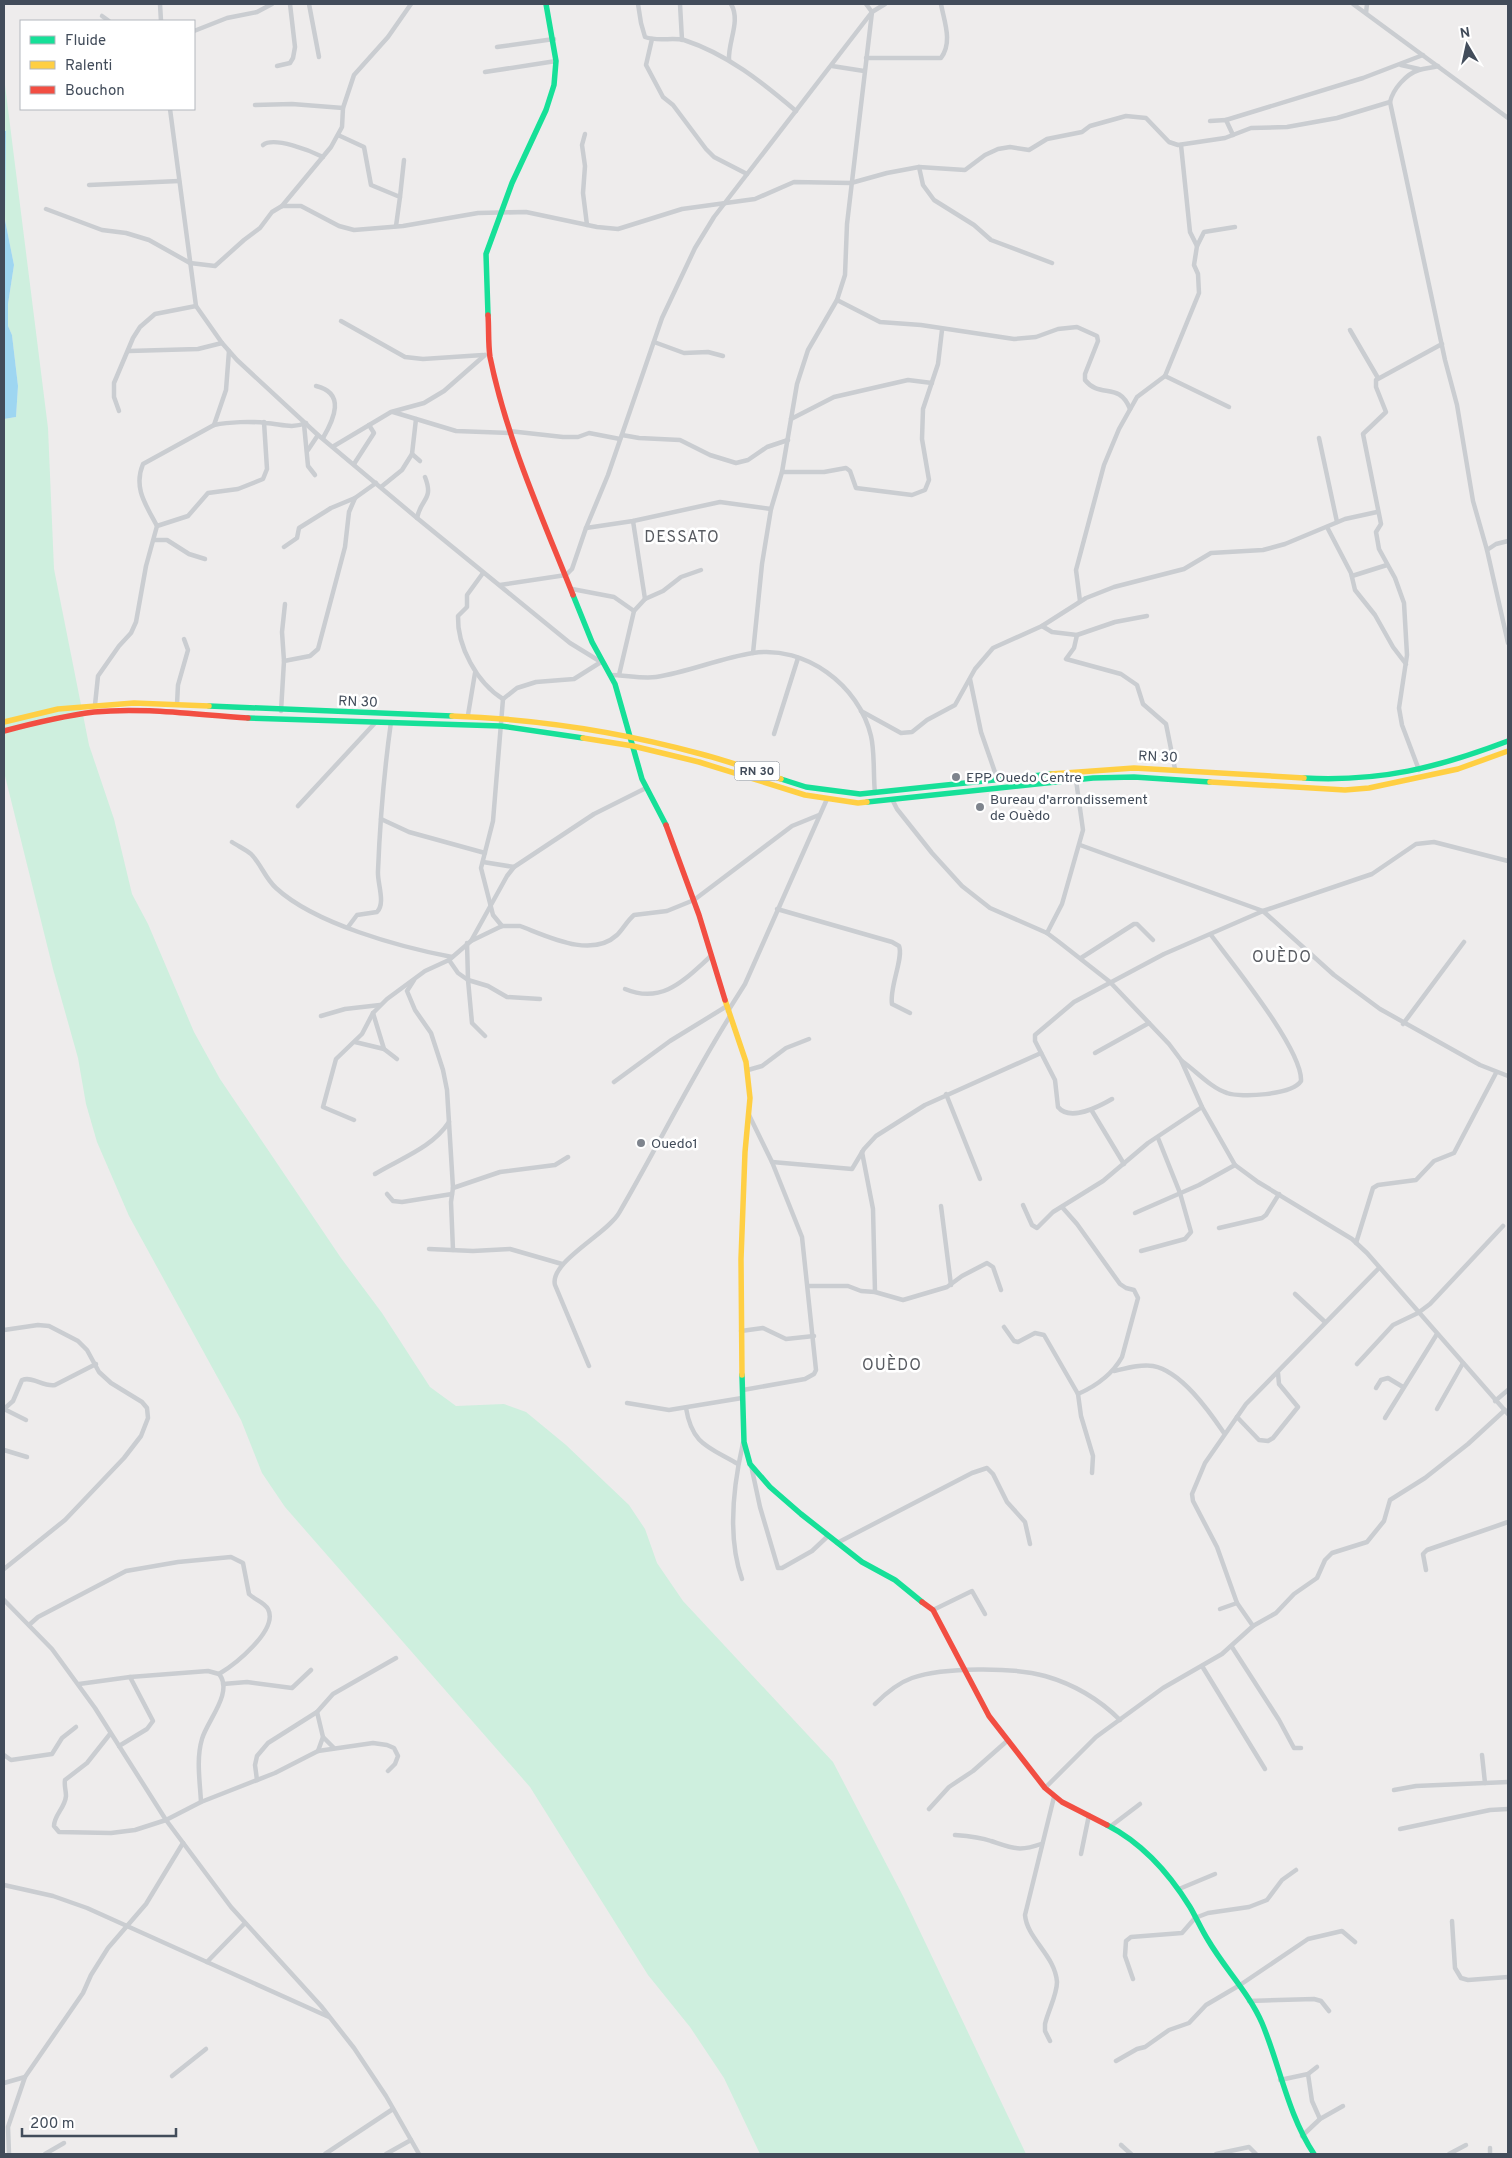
<svg xmlns="http://www.w3.org/2000/svg" width="1512" height="2158" font-family="Overpass,sans-serif">
  <style>
    .green { fill: #ceefde }
    .water { fill: #9ed6f1 }
    .lines { fill: none; stroke-linecap: round; stroke-linejoin: round }
    .street { stroke: #cacdd1; stroke-width: 4.5 }
    .fast { stroke: #16e098; stroke-width: 5.5 }
    .slow { stroke: #ffcf43; stroke-width: 5.5 }
    .jam { stroke: #f24e42; stroke-width: 5.5 }
    .poi-dot { fill: #7e848d; stroke: #fff; stroke-width: 2 }
    .labels { text-anchor: middle; stroke-width: 5; stroke-linejoin: round; paint-order: stroke }
    .shield { fill: #fff; stroke: #7b828c; stroke-width: 1 }
    .shield-label { font-size: 12px; font-weight: bold; fill: #424c5a }
    .street-label { font-size: 14px; fill: #424c5a; stroke: #fff }
    .poi-label { font-size: 14px; fill: #424c5a; stroke: #fff; text-anchor: start }
    .quarter-label { font-size: 16px; letter-spacing: 1px; fill: #585b61; stroke: #fff }
  </style>
  <rect width="100%" height="100%" fill="#eeecec"/>
  <polygon class="green" points="4,77 48,428 54,569 89,745 114,819 132,894 148,924 194,1032 220,1079 341,1258 382,1313 430,1387 456,1406 504,1404 526,1412 566,1445 629,1505 645,1529 657,1563 683,1601 833,1762 904,1898 1026,2154 760,2154 724,2078 690,2027 648,1975 530,1787 285,1507 262,1473 241,1420 129,1216 97,1142 86,1104 78,1058 53,969 4,772 4,419 16,417 18,386 12,335 8,326 8,304 14,265 5,220"/>
  <polygon class="water" points="4,131 6,131 5,220 14,265 8,304 8,326 12,335 18,386 16,417 4,419"/>
  <g class="lines">
    <g class="street">
      <polyline points="160,4 161,21"/>
      <polyline points="309,4 319,57"/>
      <path d="M638,4L641,23L645,37C658,42 672,37 684,40C727,54 762,82 796,111"/>
      <polyline points="680,4 682,40"/>
      <polyline points="1353,4 1508,118"/>
      <polyline points="1366,13 1367,4"/>
      <polyline points="102,16 109,21"/>
      <polyline points="194,31 227,18 257,12 272,4"/>
      <polyline points="652,39 646,65 663,97 673,105 706,149 714,157 747,174"/>
      <polyline points="497,47 554,39"/>
      <path d="M866,58H941C953,42 944,21 941,4"/>
      <path d="M729,60C728,41 741,21 731,4"/>
      <polyline points="1401,65 1419,69"/>
      <polyline points="277,66 290,63 293,58 295,47 290,4"/>
      <polyline points="832,66 864,71"/>
      <path d="M1438,66C1432,68 1425,68 1419,70C1406,74 1393,89 1390,102L1445,360L1457,405L1473,501L1487,550L1508,643"/>
      <polyline points="485,72 556,61"/>
      <polyline points="255,105 292,104 343,108"/>
      <polyline points="170,109 196,306 222,343 237,360 318,435 417,518 570,643 601,662 574,679 536,682 517,688 503,699"/>
      <polyline points="1226,120 1363,78 1423,55"/>
      <polyline points="1210,121 1226,120 1233,135"/>
      <polyline points="585,134 582,145 585,166 583,193 587,225"/>
      <polyline points="338,135 364,147 371,185 400,197 396,226"/>
      <path d="M263,145C274,136 311,151 323,157"/>
      <polyline points="919,167 923,185 934,200 974,225 991,240 1052,263"/>
      <polyline points="89,185 179,181"/>
      <polyline points="400,197 404,160"/>
      <polyline points="282,206 331,147 342,127 343,108 354,75 388,37 411,4"/>
      <polyline points="46,209 102,230 126,233 149,240 190,263 215,266 244,240 260,228 272,212 282,206 301,206 339,226 354,230 403,226 478,213 526,212 597,227 618,229 682,209 755,199 794,182 851,183 887,173 919,167 965,170 985,155 998,149 1010,147 1029,150 1047,139 1082,132 1090,126 1126,116 1146,118 1169,142 1178,145 1225,138 1251,128 1287,127 1337,118 1390,102"/>
      <polyline points="1197,246 1204,232 1235,227"/>
      <path d="M837,300L880,322L921,325L1014,339L1036,337L1058,329L1077,327L1097,336L1098,341L1085,374V380C1100,399 1119,381 1130,409"/>
      <polyline points="341,321 405,357 423,359 483,355"/>
      <polyline points="1350,330 1378,378"/>
      <polyline points="654,342 684,353 708,352 723,356"/>
      <polyline points="129,351 198,349 222,343"/>
      <polyline points="1165,376 1229,407"/>
      <path d="M316,386C346,393 334,419 323,438"/>
      <polyline points="119,411 114,397 114,383 133,338 140,327 155,314 196,306"/>
      <polyline points="393,412 456,431 510,433"/>
      <polyline points="791,419 834,397 908,380 932,383"/>
      <polyline points="304,424 308,466 315,475"/>
      <polyline points="214,425 226,390 229,351"/>
      <polyline points="509,431 563,437 578,437 589,433 620,439"/>
      <polyline points="622,435 639,438 680,440 710,455 736,463 748,460 767,447 788,440"/>
      <polyline points="1319,438 1337,522"/>
      <polyline points="334,446 391,412 424,403 444,391 485,355"/>
      <polyline points="308,450 318,435"/>
      <polyline points="412,454 420,461"/>
      <polyline points="354,464 374,433 369,425"/>
      <polyline points="782,472 824,472 846,468 850,471 856,488 912,495 925,490 929,480 922,439 923,409 938,364 942,330"/>
      <polyline points="381,487 402,470 412,454 416,419"/>
      <path d="M417,518C421,498 434,500 425,477"/>
      <polyline points="633,521 645,599"/>
      <polyline points="157,526 188,516 208,493 238,489 263,479 267,469 264,422"/>
      <polyline points="1327,527 1351,573 1355,590 1375,615 1393,647 1406,664"/>
      <polyline points="586,528 633,521 720,502 771,509"/>
      <polyline points="154,540 167,540 189,554 205,559"/>
      <polyline points="284,547 297,538 299,528 331,508 355,498 376,483"/>
      <polyline points="1487,550 1496,544 1508,541"/>
      <path d="M483,573L467,595V607L458,616C457,646 477,683 503,699"/>
      <polyline points="1352,576 1387,565"/>
      <polyline points="500,585 566,575 572,569 586,528 608,475 662,318 695,248 714,217 872,12 885,4"/>
      <polyline points="572,589 614,597 634,611"/>
      <polyline points="1080,601 1076,570 1104,465 1119,429 1137,397 1165,376 1199,293 1198,274 1194,265 1197,246 1190,232 1181,145"/>
      <polyline points="1042,626 1052,632 1077,635 1115,622 1147,616"/>
      <polyline points="1077,635 1074,648 1066,659 1121,674 1137,685 1143,704 1166,724 1175,769"/>
      <polyline points="753,653 762,564 771,509 782,472 797,384 808,350 837,300 845,275 847,224 872,12 866,4"/>
      <polyline points="284,661 282,632 285,604"/>
      <path d="M610,675C625,675 642,679 656,677C689,672 720,658 753,653C805,645 859,685 871,736C875,753 873,775 875,793"/>
      <polyline points="619,675 634,611 645,599 663,591 681,577 701,570"/>
      <polyline points="970,679 981,732 997,778"/>
      <polyline points="177,704 178,685 188,650 184,639"/>
      <path d="M95,705L98,676L119,646L131,633L136,622L146,566L157,526C146,505 133,488 143,464L214,425C229,422 251,421 266,423C281,424 292,429 306,423"/>
      <polyline points="281,711 284,661 310,656 318,649 345,547 349,512 355,498"/>
      <polyline points="861,711 901,733 912,732 927,720 955,705 975,669 993,648 1042,626 1086,598 1114,587 1184,569 1211,553 1263,550 1285,544 1345,519 1377,512"/>
      <polyline points="468,715 475,673"/>
      <polyline points="774,734 798,658"/>
      <polyline points="1419,770 1402,725 1399,708 1407,655 1404,603 1395,578 1379,549 1376,532 1381,524 1363,434 1386,412 1376,387 1376,380 1442,344"/>
      <polyline points="893,801 897,809 932,853 962,886 990,908 1047,933 1059,942 1110,982 1169,1044 1181,1060 1202,1107 1235,1165 1258,1182 1352,1239 1367,1253 1508,1414"/>
      <polyline points="298,806 375,723"/>
      <polyline points="381,819 409,832 485,853"/>
      <path d="M232,842C238,846 246,850 251,854C261,864 265,878 276,888C315,924 400,947 452,957"/>
      <polyline points="1080,845 1263,911 1334,975 1380,1009 1480,1065 1508,1076"/>
      <polyline points="483,862 514,867"/>
      <path d="M777,909L892,942L899,946C904,957 889,988 892,1004L910,1013"/>
      <polyline points="502,926 493,915 481,868 493,821 503,699"/>
      <path d="M348,927L357,915L377,912C386,903 377,883 378,871C380,821 384,772 391,722"/>
      <polyline points="1047,933 1062,904 1083,830 1076,780"/>
      <polyline points="471,941 507,876 514,867 594,814 646,788"/>
      <polyline points="467,943 468,980 472,1023 485,1036"/>
      <polyline points="1081,958 1134,924 1137,924 1153,940"/>
      <polyline points="449,960 458,973 468,980 488,986 507,997 540,999"/>
      <polyline points="414,980 407,991 415,1010 431,1033 443,1070 447,1090 453,1188 451,1202 453,1250"/>
      <path d="M625,989C663,1005 685,979 711,956"/>
      <polyline points="728,1011 745,984 827,799"/>
      <polyline points="373,1013 384,1049"/>
      <polyline points="321,1016 345,1009 380,1005"/>
      <polyline points="1403,1024 1464,942"/>
      <polyline points="355,1042 384,1049 397,1059"/>
      <polyline points="1095,1053 1149,1023"/>
      <path d="M1182,1061C1196,1071 1211,1088 1227,1093C1241,1098 1292,1095 1301,1081C1303,1050 1231,962 1211,935"/>
      <polyline points="748,1070 762,1066 786,1048 809,1039"/>
      <polyline points="614,1082 670,1041 727,1006"/>
      <polyline points="946,1094 980,1179"/>
      <path d="M1112,1099C1100,1106 1070,1122 1058,1107L1055,1080L1035,1041V1035L1074,1002L1164,954L1263,911L1372,874L1416,844L1434,842L1508,861"/>
      <polyline points="1092,1111 1124,1164"/>
      <path d="M354,1120L323,1107L336,1059L362,1034L373,1013L387,999L425,971L449,960L471,941L502,926H520C547,936 591,959 617,935C623,929 627,921 634,915L667,911L694,900L792,826L819,815"/>
      <polyline points="862,1152 873,1209 875,1292"/>
      <polyline points="772,1162 852,1169 864,1149 876,1136 925,1105 1041,1053"/>
      <path d="M375,1174C401,1158 432,1148 449,1122"/>
      <polyline points="453,1188 500,1172 555,1165 568,1157"/>
      <polyline points="387,1194 393,1201 402,1202 452,1194"/>
      <polyline points="1023,1205 1032,1225 1037,1228 1053,1212 1103,1181 1148,1143 1202,1107"/>
      <polyline points="941,1206 951,1285"/>
      <path d="M1062,1207L1077,1224L1120,1284L1126,1288L1134,1290L1138,1298L1122,1357C1112,1375 1096,1386 1078,1394"/>
      <polyline points="1135,1213 1199,1185 1235,1165"/>
      <polyline points="1219,1228 1262,1218 1266,1215 1279,1194"/>
      <polyline points="1356,1243 1373,1188 1378,1185 1416,1180 1434,1161 1454,1153 1496,1073"/>
      <polyline points="429,1249 473,1251 510,1249 562,1264"/>
      <polyline points="1141,1251 1185,1239 1191,1232 1180,1193 1158,1138"/>
      <polyline points="808,1286 848,1286 861,1291 875,1292 903,1300 947,1287 962,1276 987,1263 993,1267 1001,1290"/>
      <polyline points="1295,1294 1325,1322"/>
      <polyline points="1004,1327 1014,1341 1018,1342 1035,1333 1044,1335 1078,1394 1081,1416 1093,1456 1092,1473"/>
      <polyline points="4,1330 38,1325 49,1326 78,1341 87,1350 99,1372 111,1383 142,1402 147,1408 148,1418 141,1436 124,1458 65,1520 4,1569"/>
      <polyline points="741,1331 763,1328 786,1339 814,1336"/>
      <polyline points="1357,1364 1393,1325 1418,1313 1430,1304 1503,1226"/>
      <path d="M589,1366L555,1285C549,1262 607,1234 619,1213C657,1148 690,1080 730,1016"/>
      <path d="M1114,1371C1127,1368 1141,1364 1153,1366C1181,1371 1209,1411 1224,1433"/>
      <polyline points="1376,1388 1381,1380 1388,1378 1403,1387"/>
      <polyline points="743,1390 805,1379 814,1374 816,1370 802,1237 772,1162 749,1115"/>
      <polyline points="1495,1401 1508,1390"/>
      <polyline points="627,1403 669,1410 742,1398"/>
      <path d="M686,1408C692,1445 709,1447 738,1464"/>
      <path d="M4,1409L13,1401L22,1380C33,1376 43,1387 55,1385L96,1364"/>
      <polyline points="4,1409 26,1420"/>
      <polyline points="1437,1409 1463,1363"/>
      <polyline points="1237,1417 1259,1440 1268,1441 1273,1438 1298,1407 1279,1384 1278,1373"/>
      <polyline points="1385,1418 1437,1334"/>
      <polyline points="4,1450 27,1457"/>
      <polyline points="751,1465 760,1507 778,1568 782,1568 812,1551 828,1536"/>
      <polyline points="837,1543 972,1473 987,1468 993,1474 1007,1502 1025,1522 1030,1544"/>
      <polyline points="1426,1570 1423,1554 1427,1550 1508,1522"/>
      <path d="M742,1579C727,1537 733,1487 743,1443"/>
      <polyline points="4,1600 52,1649 95,1708 166,1820 231,1907 321,2006 354,2048 386,2096 419,2154"/>
      <polyline points="1220,1609 1237,1603"/>
      <polyline points="933,1610 972,1591 985,1614"/>
      <path d="M29,1625L38,1617L126,1571L178,1562L231,1557L243,1563L249,1594C255,1600 264,1602 268,1609C279,1630 234,1665 219,1674"/>
      <polyline points="1253,1626 1237,1603 1217,1547 1193,1501 1192,1494 1205,1463 1246,1404 1379,1268"/>
      <polyline points="1232,1647 1279,1720 1294,1748 1301,1748"/>
      <polyline points="1202,1666 1265,1769"/>
      <path d="M79,1684L130,1677L208,1671L219,1674C234,1692 207,1721 202,1739C196,1759 200,1782 201,1802"/>
      <polyline points="223,1684 247,1682 292,1688 311,1670"/>
      <path d="M875,1704C885,1694 898,1683 912,1678C944,1667 1013,1667 1045,1676C1073,1684 1100,1700 1120,1720"/>
      <polyline points="317,1712 323,1737 318,1751"/>
      <path d="M110,1734L87,1763L65,1780C64,1786 66,1790 66,1796C65,1808 54,1815 54,1826L59,1832L111,1833L135,1830L166,1820L201,1802L275,1773L318,1751L373,1743L387,1745L394,1748L398,1756L395,1764L388,1771"/>
      <polyline points="323,1737 334,1748"/>
      <polyline points="119,1746 147,1729 153,1721 130,1677"/>
      <polyline points="4,1755 11,1760 52,1754 62,1738 76,1727"/>
      <polyline points="1482,1755 1485,1783"/>
      <polyline points="257,1780 255,1765 257,1756 268,1743 317,1712 333,1694 396,1658"/>
      <polyline points="1045,1788 1096,1737 1163,1688 1222,1654 1253,1626 1276,1613 1294,1594 1317,1578 1325,1560 1332,1553 1367,1542 1384,1521 1390,1500 1425,1478 1468,1444 1505,1410"/>
      <polyline points="1394,1790 1416,1786 1508,1782"/>
      <polyline points="929,1809 949,1787 973,1771 1007,1741"/>
      <polyline points="1111,1826 1140,1804"/>
      <polyline points="1400,1829 1490,1810 1508,1809"/>
      <path d="M955,1835C968,1836 980,1837 991,1841C1012,1848 1019,1852 1041,1844"/>
      <polyline points="1081,1854 1089,1815"/>
      <polyline points="4,1885 53,1896 87,1908 329,2017"/>
      <polyline points="1179,1889 1215,1874"/>
      <polyline points="1452,1921 1455,1968 1461,1978 1468,1980 1508,1977"/>
      <polyline points="207,1962 245,1923"/>
      <polyline points="1133,1979 1125,1956 1126,1941 1131,1937 1182,1933 1195,1918 1208,1913 1249,1907 1267,1900 1282,1880 1296,1870"/>
      <polyline points="1249,2001 1314,1999 1321,2001 1329,2011"/>
      <path d="M1050,2041L1045,2031V2024C1048,2011 1057,1995 1057,1982C1055,1955 1027,1939 1025,1915L1054,1797"/>
      <polyline points="1116,2061 1137,2049 1145,2047 1169,2030 1189,2023 1206,2005 1240,1985 1308,1939 1342,1931 1355,1942"/>
      <polyline points="1308,2074 1312,2101 1320,2119"/>
      <polyline points="172,2076 206,2049"/>
      <polyline points="1280,2080 1308,2074 1317,2067"/>
      <polyline points="4,2083 25,2077"/>
      <polyline points="1302,2136 1320,2119 1343,2106"/>
      <polyline points="1121,2145 1131,2154"/>
      <polyline points="1490,2148 1490,2154"/>
      <polyline points="9,2154 8,2127 25,2077 83,1993 91,1975 108,1948 146,1904 183,1843"/>
      <polyline points="45,2154 64,2143"/>
      <polyline points="325,2154 393,2109"/>
      <polyline points="386,2154 411,2140"/>
      <polyline points="1216,2154 1249,2147 1256,2154"/>
      <polyline points="1449,2154 1466,2145"/>
    </g>
    <g class="fast">
      <polyline points="488,315 486,254 512,183 546,110 554,85 556,61 546,4"/>
      <polyline points="573,595 592,642 615,684 642,779 666,825"/>
      <polyline points="209,706 452,716"/>
      <polyline points="248,718 501,726 583,738"/>
      <path d="M1304,778C1380,782 1437,768 1508,741"/>
      <polyline points="781,779 806,787 860,794 1051,774"/>
      <polyline points="867,802 1093,778 1134,777 1210,782"/>
      <polyline points="742,1375 744,1442 750,1464 770,1487 801,1514 862,1562 895,1580 922,1602"/>
      <path d="M1107,1825C1142,1843 1169,1873 1190,1907C1196,1917 1201,1929 1208,1940C1225,1969 1249,1993 1262,2023C1280,2066 1288,2115 1314,2154"/>
    </g>
    <g class="slow">
      <path d="M452,716C535,719 621,732 701,754C728,761 755,771 781,779"/>
      <polyline points="4,722 58,709 134,703 209,706"/>
      <polyline points="583,738 633,746 699,762 805,795 858,803 867,802"/>
      <polyline points="1051,774 1134,768 1304,778"/>
      <polyline points="1210,782 1345,790 1369,788 1458,769 1508,751"/>
      <polyline points="725,1000 746,1062 750,1098 745,1152 741,1259 742,1375"/>
    </g>
    <g class="jam">
      <path d="M488,315C489,328 488,343 490,357C507,440 542,517 573,595"/>
      <path d="M4,731C34,723 63,716 94,712C144,707 197,715 248,718"/>
      <polyline points="666,825 699,915 725,1000"/>
      <polyline points="922,1602 933,1610 989,1716 1045,1788 1062,1802 1107,1825"/>
    </g>
  </g>
  <g class="poi-dot">
    <circle cx="956" cy="777" r="5"/>
    <circle cx="980" cy="807" r="5"/>
    <circle cx="641" cy="1143" r="5"/>
  </g>
  <g class="labels">
    <rect class="shield" x="734.5" y="761.5" width="45" height="19" rx="4"/>
    <g class="shield-label">
      <text x="757" y="775">RN 30</text>
    </g>
    <g class="street-label">
      <text transform="translate(358 701) rotate(2)" y="5">RN 30</text>
      <text transform="translate(1158 756) rotate(2)" y="5">RN 30</text>
    </g>
    <g class="poi-label">
      <text x="966" y="782">EPP Ouedo Centre</text>
      <text x="990" y="804">Bureau d'arrondissement<tspan x="990" dy="16">de Ouèdo</tspan></text>
      <text x="651" y="1148">Ouedo1</text>
    </g>
    <g class="quarter-label">
      <text x="682" y="542">DESSATO</text>
      <text x="1282" y="962">OUÈDO</text>
      <text x="892" y="1370">OUÈDO</text>
    </g>
  </g>
  <rect width="1512" height="2158" fill="none" stroke="#424c5a" stroke-width="10"/>
  <rect x="20" y="20" width="175" height="90" fill="#ffffff" stroke="#b3b7bd"/>
  <rect x="30" y="36" width="25" height="8" fill="#16e098" stroke="#b3b7bd"/>
  <text x="65" y="45" font-size="15" fill="#424c5a">Fluide</text>
  <rect x="30" y="61" width="25" height="8" fill="#ffcf43" stroke="#b3b7bd"/>
  <text x="65" y="70" font-size="15" fill="#424c5a">Ralenti</text>
  <rect x="30" y="86" width="25" height="8" fill="#f24e42" stroke="#b3b7bd"/>
  <text x="65" y="95" font-size="15" fill="#424c5a">Bouchon</text>
  <g transform="translate(1467 45) rotate(351)" stroke="#ffffff" stroke-width="4" paint-order="stroke">
  <path d="M0-4L9 19L0 12L-9 19Z" fill="#424c5a"/>
  <text y="-8" font-size="14" font-weight="bold" text-anchor="middle" fill="#424c5a">N</text>
  </g>
  <path d="M22 2128v8h154v-8" fill="none" stroke="#424c5a" stroke-width="2.5"/>
  <text x="30" y="2128" font-size="15" fill="#424c5a" stroke="#ffffff" stroke-width="4" paint-order="stroke">200 m</text>
</svg>
